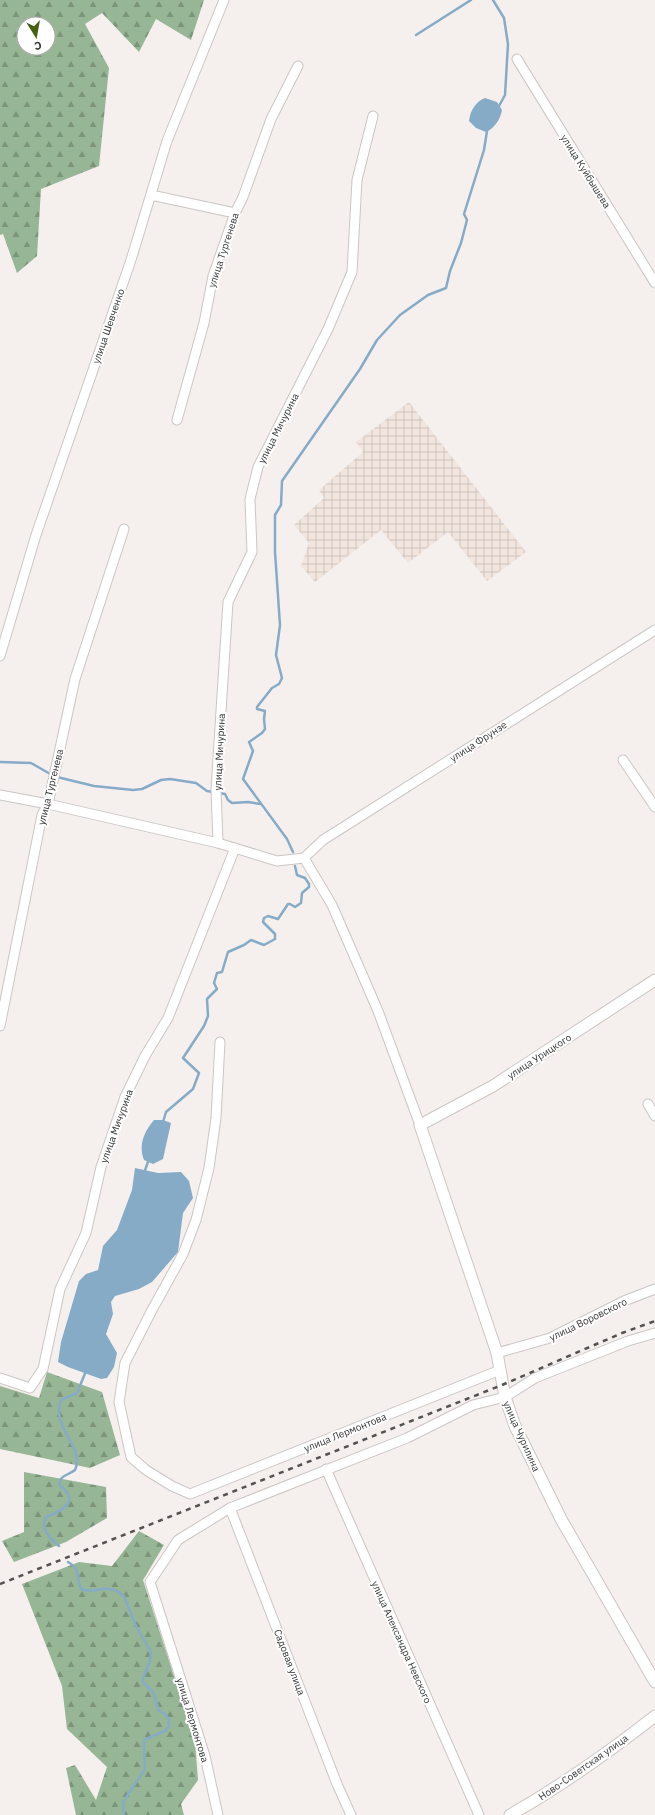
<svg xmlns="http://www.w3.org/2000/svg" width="655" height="1815" font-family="'IBM Plex Sans',sans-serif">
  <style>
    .industrial { fill: url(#industrial-grid) }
    .forest { fill: url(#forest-firs); fill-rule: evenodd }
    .water { fill: #86abc7 }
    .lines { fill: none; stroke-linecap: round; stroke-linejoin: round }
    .stream { stroke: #86abc7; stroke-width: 2.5 }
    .minor-casing { stroke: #cbc6c4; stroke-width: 11 }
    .tertiary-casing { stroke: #cbc6c4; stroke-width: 13 }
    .minor { stroke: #fff; stroke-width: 9 }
    .tertiary { stroke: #fff; stroke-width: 11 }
    .rail { stroke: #545151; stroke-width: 2.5; stroke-dasharray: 5 5; stroke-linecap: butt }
    .labels { text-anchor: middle; stroke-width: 4; stroke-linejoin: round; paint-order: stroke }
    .street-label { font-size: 10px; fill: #343232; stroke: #fff }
  </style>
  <defs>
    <pattern id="industrial-grid" width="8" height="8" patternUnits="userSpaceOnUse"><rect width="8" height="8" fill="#f1e5de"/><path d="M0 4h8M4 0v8" fill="none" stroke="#cfc5bf"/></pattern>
    <pattern id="forest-firs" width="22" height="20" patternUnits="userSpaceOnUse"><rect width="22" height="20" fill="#97b695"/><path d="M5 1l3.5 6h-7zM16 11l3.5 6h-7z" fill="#7c957a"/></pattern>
  </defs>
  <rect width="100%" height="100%" fill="#f5f0ee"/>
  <polygon class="industrial" points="409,402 526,552 487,581 448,532 408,563 381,530 315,582 301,566 309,543 294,525 324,498 319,490 363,452 356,442"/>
  <g class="forest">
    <path d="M0,0H204L191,40L156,19L139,52L102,13L85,24L109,68L99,166L41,189L37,256L17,273L3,234L0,235ZM24,24H48V48H24Z"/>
    <polygon points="47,1372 102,1392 120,1455 90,1468 0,1449 0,1386 39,1398"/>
    <polygon points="24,1472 106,1487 107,1518 66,1542 14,1562 2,1541 24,1532"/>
    <polygon points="139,1531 164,1545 143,1580 195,1741 198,1780 181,1804 184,1815 76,1815 66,1768 75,1765 96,1800 107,1767 67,1729 62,1686 22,1584 79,1562 112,1566"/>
  </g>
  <g class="water">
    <path d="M485,98L497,102L502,110C501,118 494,129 486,132L476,128L469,121C470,111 476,101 485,98Z"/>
    <path d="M154,1120H163L171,1123L163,1159L153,1164L144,1160C138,1145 144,1132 154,1120Z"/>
    <polygon points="135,1168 158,1173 181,1172 189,1181 193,1198 183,1213 178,1252 152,1282 139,1289 115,1296 111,1302 113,1314 106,1334 117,1353 114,1367 107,1378 101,1379 68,1367 58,1362 61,1342 79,1281 86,1274 98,1270 103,1246 117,1230 132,1190"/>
  </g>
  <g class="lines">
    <g class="stream">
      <polyline points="493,0 504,18 508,44 505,95 499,106"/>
      <polyline points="416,35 471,0"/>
      <polyline points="0,762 31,763 52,775"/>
      <polyline points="57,777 94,786 133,790 142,789 161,780 170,779 196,783 207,791 225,794 228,800 232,803 248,802 260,804"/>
      <polyline points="293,852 287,839 243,779 253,751 249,742 262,733 265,729 264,719 265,711 257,709 257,707 272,688 279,684 282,678 276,655 280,625 275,552 275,515 281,505 282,481 360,369 377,340 400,315 428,295 446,288 450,271 461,243 467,220 464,214 484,150 487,131"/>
      <polyline points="163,1122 166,1112 193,1089 199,1073 183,1058 204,1026 208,1016 207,999 217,989 214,983 217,973 222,972 228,952 244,945 251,940 264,945 275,939 275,934 263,922 264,918 268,916 278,919 288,904 290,904 295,907 301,903 302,893 309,887 309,884 305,878 297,875 295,866"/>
      <polyline points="144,1173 149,1159"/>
      <path d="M59,1546C50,1538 40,1530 46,1517C61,1511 82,1501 60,1486C57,1476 69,1475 75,1470C86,1448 50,1427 61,1400L77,1393L86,1371"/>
      <path d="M68,1562C83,1571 75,1577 81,1589C95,1595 107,1581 124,1596L136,1626L151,1652L150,1661L143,1678V1682L153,1692L159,1711L165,1714L169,1719V1726L165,1731L144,1740L145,1769L123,1802L124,1815"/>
    </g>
    <g class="minor-casing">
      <g id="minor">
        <polyline points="517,59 655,283"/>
        <polyline points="151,195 235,213"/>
        <polyline points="177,420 204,323 213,276 235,213 243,197 271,119 298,66"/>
        <polyline points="0,656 36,535 131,260 167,141 224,0"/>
        <polyline points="623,760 655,807"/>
        <polyline points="0,795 48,804 218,843 277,861 304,858"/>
        <polyline points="218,843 216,789 228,602 252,552 250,499 258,467 328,329 352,272 357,180 373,116"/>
        <polyline points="304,858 323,840 655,630"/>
        <polyline points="304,858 332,905 378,1011 420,1125"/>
        <polyline points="0,1026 42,815 48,804 75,679 124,529"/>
        <polyline points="220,1042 216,1118 209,1168 196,1220 183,1254 152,1310 125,1363 119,1402 131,1457 146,1470 172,1486 190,1494 500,1370"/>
        <polyline points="648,1104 655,1116"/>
        <polyline points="497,1353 550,1338 624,1301 655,1289"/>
        <polyline points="0,1378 30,1388 43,1369 60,1289 86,1233 101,1167 125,1097 145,1056 168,1018 235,848"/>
        <polyline points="326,1469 479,1815"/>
        <polyline points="230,1508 337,1784 351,1815"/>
        <polyline points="218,1815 205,1756 150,1582 178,1540 230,1508 407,1438 473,1405 505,1397 535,1378 628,1341 655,1333"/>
      </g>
    </g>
    <g class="tertiary-casing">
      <g id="tertiary">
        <polyline points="655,980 493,1086 420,1125 497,1353 505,1397 515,1426 561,1519 655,1682"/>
        <path d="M510,1815C561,1786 609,1752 655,1716"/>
      </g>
    </g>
    <use href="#minor" class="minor"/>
    <use href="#tertiary" class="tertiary"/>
    <polyline class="rail" points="0,1584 502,1385 622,1333 655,1321"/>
  </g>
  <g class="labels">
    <g class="street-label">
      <text transform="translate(586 171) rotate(58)" y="4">улица Куйбышева</text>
      <text transform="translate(223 250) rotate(-72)" y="4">улица Тургенева</text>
      <text transform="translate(108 326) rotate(-71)" y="4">улица Шевченко</text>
      <text transform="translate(278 428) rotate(-63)" y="4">улица Мичурина</text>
      <text transform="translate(478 741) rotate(-33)" y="4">улица Фрунзе</text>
      <text transform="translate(219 752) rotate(-87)" y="4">улица Мичурина</text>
      <text transform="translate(50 787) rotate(-76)" y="4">улица Тургенева</text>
      <text transform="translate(539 1056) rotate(-33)" y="4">улица Урицкого</text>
      <text transform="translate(116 1126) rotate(-70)" y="4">улица Мичурина</text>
      <text transform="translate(588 1319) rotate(-26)" y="4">улица Воровского</text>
      <text transform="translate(345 1432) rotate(-22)" y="4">улица Лермонтова</text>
      <text transform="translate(522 1436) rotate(66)" y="4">улица Чурилина</text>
      <text transform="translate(402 1642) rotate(66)" y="4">улица Александра Невского</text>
      <text transform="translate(290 1662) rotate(69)" y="4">Садовая улица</text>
      <text transform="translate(193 1720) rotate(73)" y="4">улица Лермонтова</text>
      <text transform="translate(583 1767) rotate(-35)" y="4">Ново-Советская улица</text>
    </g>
  </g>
  <g transform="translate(36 36) rotate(169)"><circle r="19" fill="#ffffff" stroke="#aeadad"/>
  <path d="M0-3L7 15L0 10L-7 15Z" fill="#45600f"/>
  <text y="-6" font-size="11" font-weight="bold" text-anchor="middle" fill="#343232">С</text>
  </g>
</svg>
